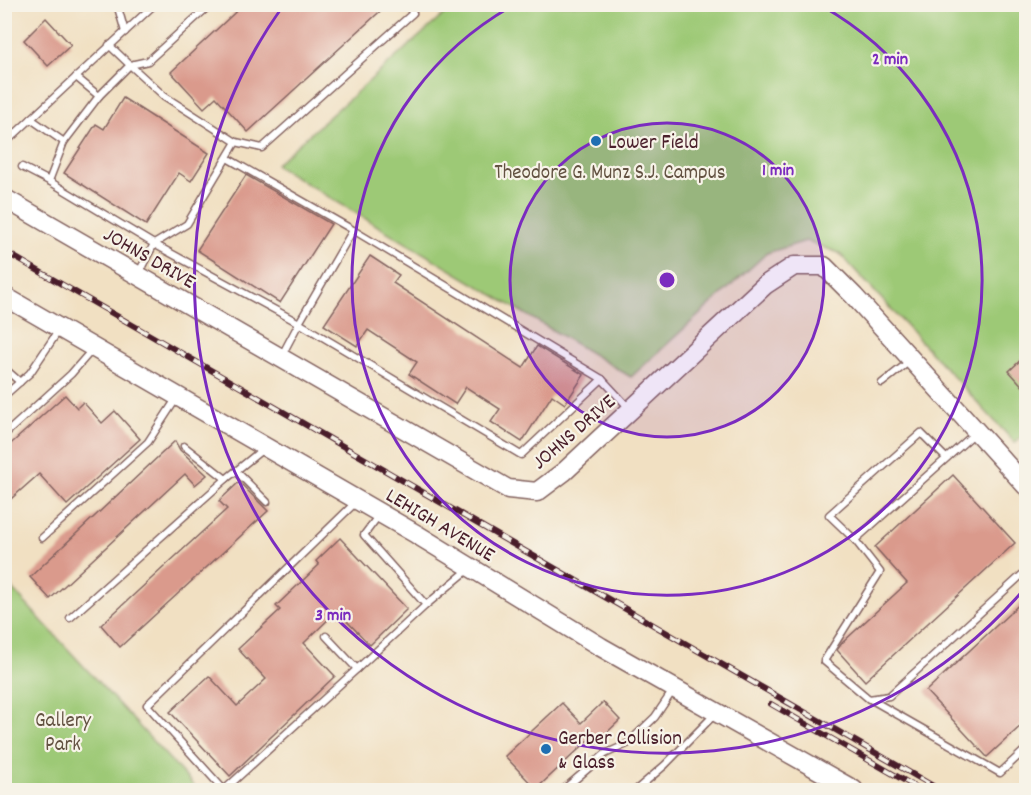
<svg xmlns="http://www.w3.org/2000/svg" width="1031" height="795" font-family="Dekko,sans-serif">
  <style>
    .green { fill: #9dc976; stroke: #747450; stroke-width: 1.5 }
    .building { fill: #da9a8c }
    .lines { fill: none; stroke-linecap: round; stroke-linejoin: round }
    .lane-casing { stroke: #846360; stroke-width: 9 }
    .secondary-casing { stroke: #846360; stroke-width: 21 }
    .lane { stroke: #fff; stroke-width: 6 }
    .secondary { stroke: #fff; stroke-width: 18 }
    .rail-casing { stroke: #4a1f2b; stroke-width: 6 }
    .rail { stroke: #f7f3e8; stroke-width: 4; stroke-dasharray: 11; stroke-linecap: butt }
    .ring { fill: none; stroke: #7b2cbf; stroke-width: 3 }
    .poi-dot { fill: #1f6fb2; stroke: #f7f3e8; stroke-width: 2 }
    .labels { text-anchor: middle; stroke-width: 4.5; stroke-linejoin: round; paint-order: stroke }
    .poi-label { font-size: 21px; fill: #4a1f2b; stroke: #f7f3e8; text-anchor: start }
    .park-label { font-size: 21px; fill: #635242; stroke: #f7f3e8 }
    .street-label { font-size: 21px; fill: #4a1f2b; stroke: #f7f3e8 }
    .centre { fill: #7b2cbf; stroke: #f7f3e8; stroke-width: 3 }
    .ring-label { font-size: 18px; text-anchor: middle; font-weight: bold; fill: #7b2cbf; stroke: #f7f3e8; stroke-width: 4.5; stroke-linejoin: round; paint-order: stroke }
  </style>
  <rect width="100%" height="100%" fill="#f7f3e8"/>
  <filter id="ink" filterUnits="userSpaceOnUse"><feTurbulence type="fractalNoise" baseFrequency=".0167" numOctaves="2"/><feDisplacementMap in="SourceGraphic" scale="12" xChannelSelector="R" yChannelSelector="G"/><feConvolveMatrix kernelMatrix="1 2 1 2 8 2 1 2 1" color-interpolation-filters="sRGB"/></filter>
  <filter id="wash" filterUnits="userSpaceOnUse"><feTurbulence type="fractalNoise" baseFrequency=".008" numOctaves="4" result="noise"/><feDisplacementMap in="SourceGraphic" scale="24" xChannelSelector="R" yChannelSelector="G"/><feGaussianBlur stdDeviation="1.35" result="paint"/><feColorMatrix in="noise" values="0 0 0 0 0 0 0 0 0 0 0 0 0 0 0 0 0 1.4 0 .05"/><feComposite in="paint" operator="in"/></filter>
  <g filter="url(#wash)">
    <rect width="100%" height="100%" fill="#f1e0c2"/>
    <g class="green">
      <polygon points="446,5 1026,5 1026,432 1015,443 839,253 806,241 767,253 631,377 275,165 450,9"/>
      <polygon points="5,581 198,790 5,790"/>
    </g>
    <g id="blocks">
      <g class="building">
        <polygon points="244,4 388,4 248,132 216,97 204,108 171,72"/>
        <polygon points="46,18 71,45 48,66 24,40"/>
        <polygon points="123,98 209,153 191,181 179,173 146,225 64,173 96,124 104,129"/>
        <polygon points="246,175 331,224 280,303 197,250"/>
        <polygon points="370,256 399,275 393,283 523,368 537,346 584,375 565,404 552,395 522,442 491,422 500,409 466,387 455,404 409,374 417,362 368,330 357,346 324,325"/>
        <polygon points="1026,355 1026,390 1009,371"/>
        <polygon points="65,395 77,408 83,402 102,423 115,411 140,439 67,505 39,474 4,505 4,450"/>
        <polygon points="175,441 180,450 207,475 195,485 185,474 50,599 30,577"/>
        <polygon points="953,475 1015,543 865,681 837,650 842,643 907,583 875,547"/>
        <polygon points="239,482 268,511 120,647 101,625 227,509 219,501"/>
        <polygon points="340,538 407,609 370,645 337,611 304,643 335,676 230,776 170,712 209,676 237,706 266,679 238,649 280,610 276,606 319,565 316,561"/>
        <polygon points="1026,598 1026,721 987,757 926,691"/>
        <polygon points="603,702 620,720 597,742 592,737 536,789 505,756 562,703 581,723"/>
      </g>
    </g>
  </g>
  <g filter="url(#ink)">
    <use href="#blocks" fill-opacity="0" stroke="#846360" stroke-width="1.5"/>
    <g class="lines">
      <g class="lane-casing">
        <g id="lane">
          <polyline points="117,4 125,32"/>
          <polyline points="4,7 7,4"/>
          <polyline points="130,65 164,96 236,142 262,148 413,13 406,4"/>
          <polyline points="130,65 148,61 211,4"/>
          <polyline points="99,96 130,65 109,45"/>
          <polyline points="31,119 64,142 49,181 154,244 139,272"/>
          <polyline points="64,142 99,96 76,77"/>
          <polyline points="4,144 155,4"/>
          <polyline points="22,167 49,181"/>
          <polyline points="353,230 602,379"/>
          <polyline points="154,244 299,323 353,230 227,158"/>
          <polyline points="154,244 187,224 236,142"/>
          <polyline points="281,357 299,323 521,455 602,379 629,408"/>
          <polyline points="4,368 20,382"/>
          <polyline points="882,383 910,361"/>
          <polyline points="4,396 30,373 59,330"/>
          <polyline points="976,432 855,540 880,572 824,661 869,699 889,696 1026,571"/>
          <polyline points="4,435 71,374 91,351"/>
          <polyline points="184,446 226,479 263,449"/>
          <polyline points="236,471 267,502"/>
          <polyline points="356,502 147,705 224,790 357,669"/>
          <polyline points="379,515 364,535 426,605 468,570"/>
          <polyline points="42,538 148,442 176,399"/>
          <polyline points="855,540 829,515 921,433 946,458"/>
          <polyline points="70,618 226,479"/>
          <polyline points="326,636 357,669 426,605"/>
          <polyline points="870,699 1000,773 1026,749"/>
          <polyline points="563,790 605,754 627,744 655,717 674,689"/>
          <polyline points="636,790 665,765 714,715"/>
        </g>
      </g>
      <g class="secondary-casing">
        <g id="secondary">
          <polyline points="4,198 508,489 537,492 565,471 765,285 794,266 824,266 854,296 1026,486"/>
          <polyline points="4,296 416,534 601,647 854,790"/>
        </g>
      </g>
      <use href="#lane" class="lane"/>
      <use href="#secondary" class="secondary"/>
      <g class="rail-casing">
        <g id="rail">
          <polyline points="4,251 940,790"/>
          <polyline points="771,704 921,790"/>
        </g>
      </g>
      <use href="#rail" class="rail"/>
    </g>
  </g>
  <circle cx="667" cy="280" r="157" fill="#7b2cbf" fill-opacity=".12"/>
  <g class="ring">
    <circle cx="667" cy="280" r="157"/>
    <path d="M822 6A315 315 0 1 1 512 6"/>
    <path d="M1026 587A472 472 0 0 1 283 6"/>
  </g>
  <g class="poi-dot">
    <circle cx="596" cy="141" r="6"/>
    <circle cx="546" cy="749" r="6"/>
  </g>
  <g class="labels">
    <g class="poi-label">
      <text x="608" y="148">Lower Field</text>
      <text x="558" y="744">Gerber Collision<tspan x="558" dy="24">&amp; Glass</tspan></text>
    </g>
    <g class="park-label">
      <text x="610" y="178">Theodore G. Munz S.J. Campus</text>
      <text x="63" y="726">Gallery<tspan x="63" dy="24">Park</tspan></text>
    </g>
    <g class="street-label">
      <text transform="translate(150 257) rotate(30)" y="7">JOHNS DRIVE</text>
      <text transform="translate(573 431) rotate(-41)" y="7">JOHNS DRIVE</text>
      <text transform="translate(441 524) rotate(31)" y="7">LEHIGH AVENUE</text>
    </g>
  </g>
  <circle cx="667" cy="280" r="9" class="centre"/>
  <g class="ring-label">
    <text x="890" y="64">2 min</text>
    <text x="778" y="175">1 min</text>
    <text x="333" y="620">3 min</text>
  </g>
  <rect width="1031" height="795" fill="none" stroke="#f7f3e8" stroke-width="24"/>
</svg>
